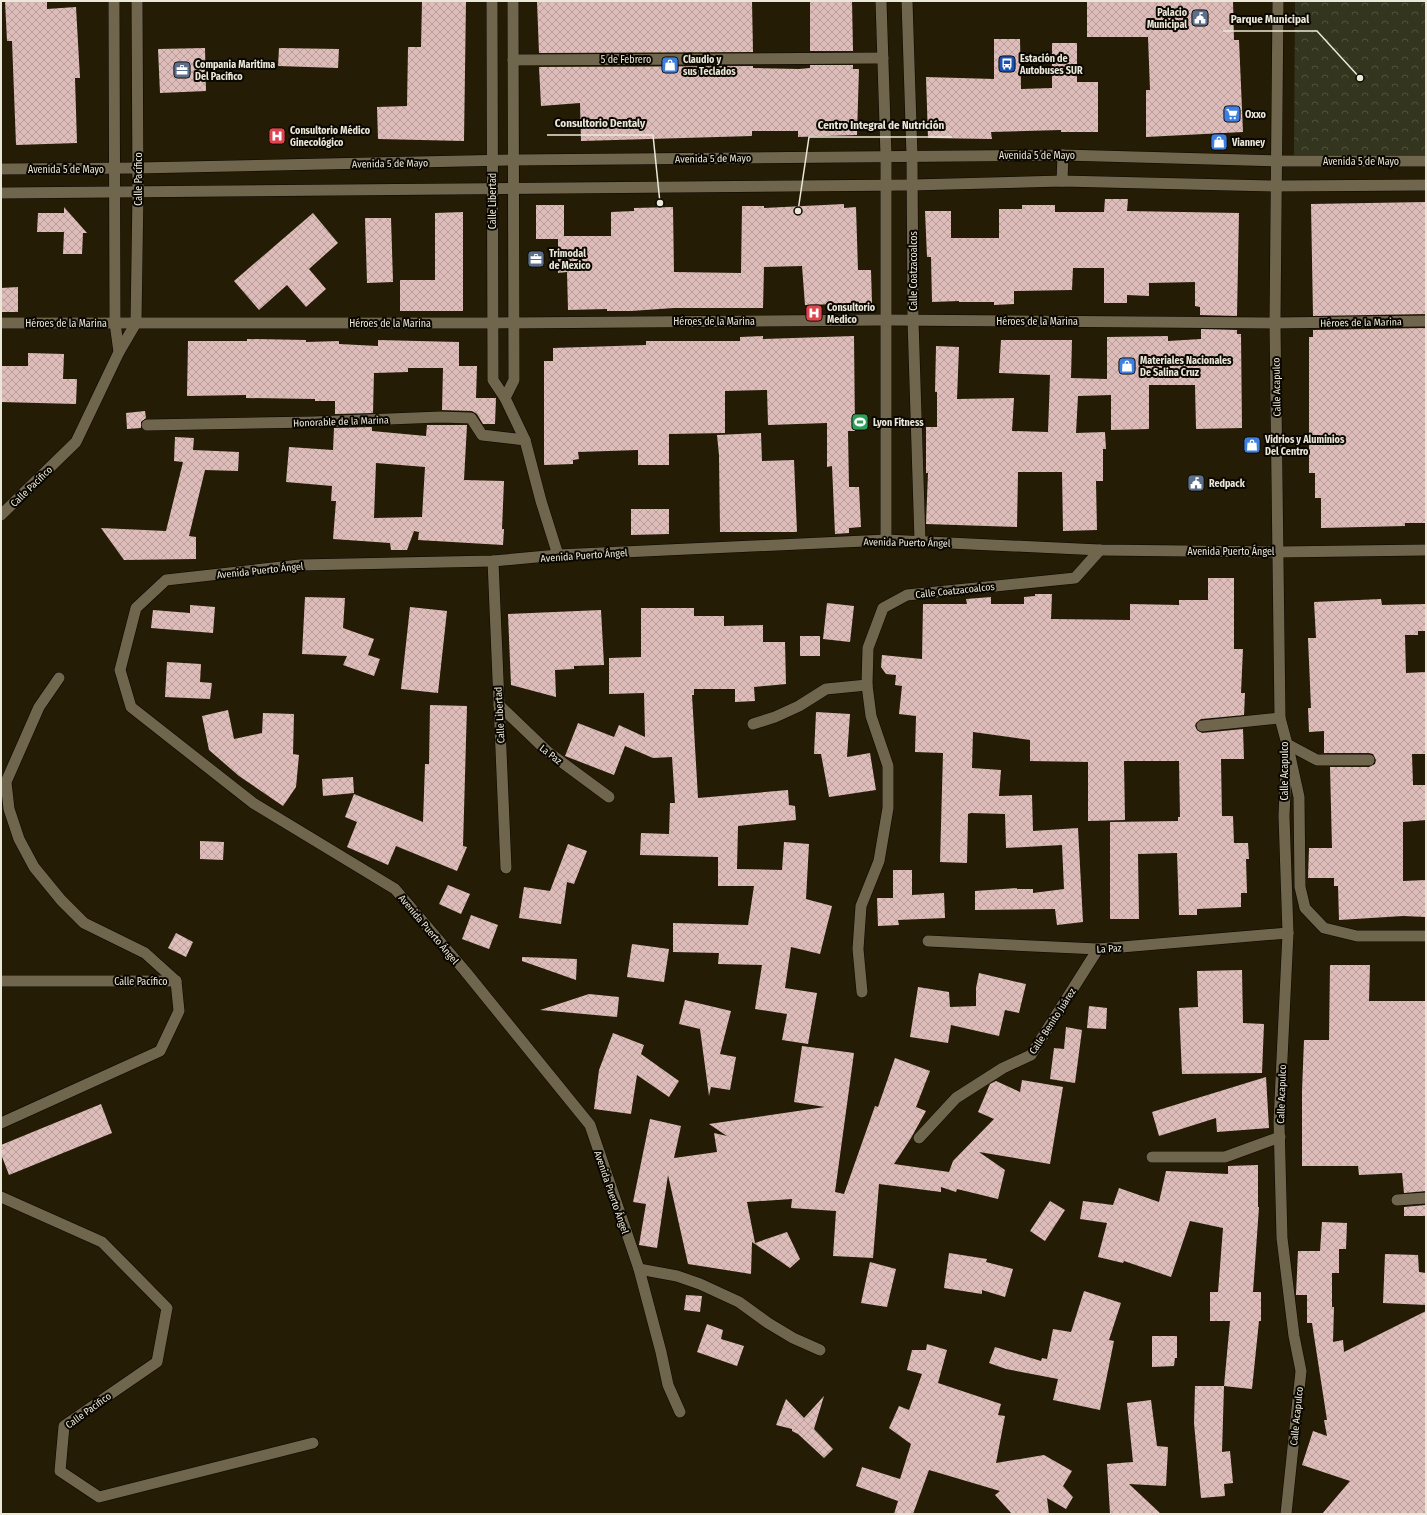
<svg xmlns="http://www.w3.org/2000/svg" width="1427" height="1515" font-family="'Fira Sans Condensed',sans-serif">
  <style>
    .park { fill: url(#park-crowns) }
    .building { fill: url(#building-cross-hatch); fill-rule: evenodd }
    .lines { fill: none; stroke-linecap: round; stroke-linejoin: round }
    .minor-casing { stroke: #0d0600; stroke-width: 12 }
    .minor { stroke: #6f664d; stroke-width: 11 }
    .labels { text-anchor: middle; stroke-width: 4; stroke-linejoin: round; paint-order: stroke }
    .poi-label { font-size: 10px; font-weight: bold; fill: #ece8d9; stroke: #0a0701; text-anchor: start }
    .street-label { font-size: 10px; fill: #ece8d9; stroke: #0a0701 }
    .leader { fill: none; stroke: #ece8d9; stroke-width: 1.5 }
    .callout-dot { fill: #ece8d9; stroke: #0a0701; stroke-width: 1.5 }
    .callout-label { font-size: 11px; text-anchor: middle; font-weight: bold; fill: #ece8d9; stroke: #0a0701; stroke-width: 4; stroke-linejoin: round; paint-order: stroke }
  </style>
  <defs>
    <pattern id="park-crowns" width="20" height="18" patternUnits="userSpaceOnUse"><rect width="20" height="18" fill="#34351e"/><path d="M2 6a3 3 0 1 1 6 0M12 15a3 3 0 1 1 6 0" fill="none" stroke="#52523e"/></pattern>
    <pattern id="building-cross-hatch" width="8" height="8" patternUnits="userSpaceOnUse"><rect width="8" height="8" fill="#debcb9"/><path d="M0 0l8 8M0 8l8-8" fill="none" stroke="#b89e9b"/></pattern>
  </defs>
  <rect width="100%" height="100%" fill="#241c05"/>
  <polygon class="park" points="1295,1 1426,1 1426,156 1294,156"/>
  <g class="building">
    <polygon points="5,1 47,1 47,9 76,7 80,78 75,78 77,143 16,145 12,41 7,41"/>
    <polygon points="422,1 466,1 464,141 378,139 377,107 407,106 408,47 421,47"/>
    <polygon points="537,1 752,1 753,52 539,53"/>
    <polygon points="810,1 852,1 853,51 810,51"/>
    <polygon points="1087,1 1233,1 1234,40 1239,40 1243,132 1146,137 1146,90 1150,90 1148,37 1087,37"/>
    <polygon points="994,39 1020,39 1021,89 1052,88 1052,43 1077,43 1077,82 1098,82 1098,132 1061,132 1061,130 991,132 992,139 928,138 926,77 994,79"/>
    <polygon points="205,48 206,91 160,93 158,49"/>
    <polygon points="279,48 339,49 338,68 278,66"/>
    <polygon points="810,65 853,65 853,69 859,69 857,135 798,137 798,131 752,131 752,136 581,141 580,103 541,106 539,67 753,66 753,68 799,69 810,68"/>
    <polygon points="1105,199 1128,199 1127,211 1239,213 1237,316 1200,315 1200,307 1195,306 1195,282 1149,283 1149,296 1127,295 1127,303 1104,303 1104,268 1073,268 1072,290 1014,291 1014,304 994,305 994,302 959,302 959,301 932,302 931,257 927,257 925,211 951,211 951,238 999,238 999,209 1022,209 1022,205 1055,205 1055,212 1104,212"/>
    <polygon points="1426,202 1426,314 1313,316 1311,204"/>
    <polygon points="844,204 844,208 856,207 858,270 871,270 872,303 805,305 802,266 764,267 763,308 674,308 631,311 607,311 607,309 568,310 567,272 558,273 558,239 536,239 536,205 564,205 564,236 611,236 611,212 634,211 634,208 673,207 674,272 741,273 742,206 764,206 764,208"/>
    <polygon points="64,207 87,233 83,233 82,254 63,254 64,232 37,232 38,213 64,213"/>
    <polygon points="463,212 463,311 400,311 400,280 435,280 435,213"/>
    <polygon points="313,213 338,243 309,269 326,289 306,307 287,285 259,310 234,281"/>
    <polygon points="365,218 391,218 393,282 367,283"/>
    <polygon points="18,287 18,312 1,312 1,288"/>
    <polygon points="1426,328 1426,523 1405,523 1405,526 1321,528 1321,498 1315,498 1315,473 1309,473 1309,337 1313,337 1313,330"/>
    <polygon points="1201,329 1237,330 1237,334 1241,334 1242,428 1196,429 1195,385 1149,385 1149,429 1111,430 1111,395 1078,396 1076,433 1105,432 1106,449 1103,449 1103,481 1096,481 1097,530 1063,531 1062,472 1018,472 1017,527 926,524 928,473 926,473 926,427 937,427 937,392 935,392 936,346 959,347 957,399 1014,398 1012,431 1048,432 1050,375 999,373 1001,340 1072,340 1071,378 1107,379 1107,337 1168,336 1168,341 1201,339"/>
    <polygon points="763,336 763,339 854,336 855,431 848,431 849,487 859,487 861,527 849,528 849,533 835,534 832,466 827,467 827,423 768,425 767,390 725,391 725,433 669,434 669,465 638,465 638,450 578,452 579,459 573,460 573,464 544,465 544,361 553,361 553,348 646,345 646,341 740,341 740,337"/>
    <polygon points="247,339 306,340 306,342 339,341 339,344 378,346 378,340 459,342 459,366 477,366 476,398 496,398 495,424 483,424 477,414 472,411 442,410 443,368 408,368 408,372 374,373 373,413 335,414 335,401 315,401 315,399 246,398 246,395 187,396 188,341 247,341"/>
    <polygon points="28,353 64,354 63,379 77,379 76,404 1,402 1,366 28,366"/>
    <polygon points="145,411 146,418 141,422 141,428 127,429 126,413"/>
    <path d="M427,425H467L464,480L504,481L502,529H504L503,545L418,540L419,532L414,531L407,550H391L390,543L333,539L336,501H331L332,486L286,482L289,447L333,450L334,428L372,427V431L426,436ZM376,463L425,467L422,517L374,518Z"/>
    <polygon points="761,433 762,461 794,460 797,532 720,532 719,455 717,435"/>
    <polygon points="175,437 194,438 193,450 239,452 238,471 205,470 189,536 196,537 196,559 124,560 101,528 166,531 183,462 174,461"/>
    <polygon points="631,509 669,509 669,534 631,535"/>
    <polygon points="1208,578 1234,578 1234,649 1243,649 1241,693 1245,693 1244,715 1201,719 1196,723 1195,726 1197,730 1202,733 1243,729 1244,759 1221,759 1222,816 1233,816 1234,843 1248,843 1249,859 1246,859 1247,893 1241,893 1241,907 1197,909 1197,915 1179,915 1177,853 1138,854 1139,919 1110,919 1110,822 1178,821 1178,817 1180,817 1179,761 1124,761 1125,820 1088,821 1088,762 1030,761 1030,740 973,732 972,768 1001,770 999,796 1032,795 1033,831 1078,828 1083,922 1057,925 1055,909 975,910 975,891 1017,888 1017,889 1033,889 1033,893 1064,889 1062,845 1006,848 1005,814 971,813 968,814 967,863 940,862 943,753 915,752 916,716 899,714 902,686 895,685 896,675 886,674 881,667 882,655 922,659 923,604 967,604 966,599 991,597 991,604 1024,604 1024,597 1035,596 1035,594 1052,594 1051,619 1130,620 1130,604 1179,605 1179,600 1208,600"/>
    <polygon points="305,597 345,598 343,628 374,639 368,655 380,659 374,676 343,665 347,656 302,654"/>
    <polygon points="1381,599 1382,605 1426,604 1426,631 1418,631 1418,635 1405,635 1406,673 1426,672 1426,754 1412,754 1413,785 1426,785 1426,820 1403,822 1403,881 1426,880 1426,917 1403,916 1339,920 1338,886 1334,886 1334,878 1308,878 1309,848 1332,848 1330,767 1369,767 1375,764 1376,760 1373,754 1369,753 1324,753 1324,731 1309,732 1308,708 1311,708 1308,638 1316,638 1314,602"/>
    <polygon points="827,603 854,606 850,642 823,639"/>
    <polygon points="190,605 215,607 213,633 151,628 153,610 190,613"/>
    <polygon points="410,607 447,611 438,693 401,689"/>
    <polygon points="641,608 694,608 694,616 724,616 724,626 763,625 763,642 785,642 786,684 754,687 755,701 735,702 735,689 694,689 694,695 692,695 698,798 788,790 789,805 795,806 796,820 738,826 737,869 782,870 784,842 809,844 806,899 832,906 820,954 791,947 785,988 817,993 808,1044 782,1040 787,1014 755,1009 762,965 718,964 719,953 673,952 673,923 748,925 754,886 718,886 718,857 640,855 641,833 669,834 670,803 675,803 672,757 653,758 625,746 614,775 565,756 578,723 614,737 619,725 645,737 644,693 609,694 609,658 641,657"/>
    <polygon points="601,610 604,665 574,666 574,669 555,670 556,697 511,685 508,614"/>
    <rect x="800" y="636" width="20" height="20"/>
    <polygon points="167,662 201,664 200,682 212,683 210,699 165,697"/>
    <polygon points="430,705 467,706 463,846 467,847 457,871 396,846 388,865 347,847 357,822 345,817 354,794 423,822 425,764 429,764"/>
    <polygon points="228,710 234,739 262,733 263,713 294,714 293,754 299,755 296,787 283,806 239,776 209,750 202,716"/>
    <polygon points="816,712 850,714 847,757 870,753 876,790 829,797 821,754 814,754"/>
    <polygon points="353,777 354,793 323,796 322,779"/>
    <polygon points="200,841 224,842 223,860 200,859"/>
    <polygon points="568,844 587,851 574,884 567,882 561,924 519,918 524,887 550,891"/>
    <polygon points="893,870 912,870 912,895 944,893 945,918 898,920 899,925 878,926 877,898 893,898"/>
    <polygon points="448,885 470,894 461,914 439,904"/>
    <polygon points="471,915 498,925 489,949 462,939"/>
    <polygon points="176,933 193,942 186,957 168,948"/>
    <polygon points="632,944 669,949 664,982 627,977"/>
    <polygon points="522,957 577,959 576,980 522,961"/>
    <polygon points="1330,965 1370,965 1369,1001 1426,1001 1426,1191 1404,1193 1402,1173 1359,1175 1358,1166 1302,1166 1302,1091 1304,1040 1329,1040"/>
    <polygon points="1242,970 1243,1023 1264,1024 1262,1073 1182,1074 1179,1008 1198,1007 1197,971"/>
    <polygon points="979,973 1026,984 1019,1013 1005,1010 999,1036 951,1025 948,1043 910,1037 918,987 949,992 950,1007 976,1006 976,988"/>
    <polygon points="589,994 619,997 617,1017 540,1010"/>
    <polygon points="685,1000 731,1011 720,1054 736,1057 730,1090 711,1087 709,1096 700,1029 679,1024"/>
    <polygon points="1089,1006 1107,1008 1106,1029 1087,1028"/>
    <polygon points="1066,1027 1082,1030 1075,1083 1050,1079 1054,1048 1064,1049"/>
    <polygon points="613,1033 644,1045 641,1054 679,1081 669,1097 637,1075 631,1114 594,1109 599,1070"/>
    <polygon points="802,1046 854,1053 835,1192 844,1194 875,1106 878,1107 895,1058 930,1071 916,1107 926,1111 911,1138 894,1164 949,1172 953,1161 994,1119 978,1112 990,1084 996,1081 1020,1092 1022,1080 1063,1087 1050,1164 979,1152 1005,1170 998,1199 957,1189 956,1192 941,1187 941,1192 879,1184 873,1258 833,1256 836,1211 791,1208 792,1199 747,1202 755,1243 787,1232 800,1259 790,1268 752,1242 751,1274 688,1264 668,1175 657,1248 639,1245 646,1204 633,1202 650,1119 681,1126 674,1158 717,1152 714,1133 727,1136 709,1124 825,1107 794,1102"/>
    <polygon points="1266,1077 1269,1128 1217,1132 1216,1118 1159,1136 1152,1112"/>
    <polygon points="101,1104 112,1133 9,1175 1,1154 1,1145"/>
    <polygon points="1258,1165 1258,1207 1259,1207 1253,1292 1261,1292 1261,1321 1259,1321 1252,1389 1224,1386 1230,1321 1210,1321 1210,1292 1218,1292 1223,1228 1190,1221 1171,1277 1124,1261 1123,1263 1098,1257 1107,1223 1080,1219 1083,1201 1113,1205 1119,1188 1159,1202 1166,1171 1228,1174 1228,1166"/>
    <polygon points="1050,1201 1065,1210 1045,1241 1030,1231"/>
    <polygon points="1426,1205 1426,1216 1404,1216 1404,1207"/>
    <polygon points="1322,1222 1347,1223 1346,1249 1339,1249 1339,1273 1332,1273 1332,1307 1334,1307 1333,1342 1343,1340 1344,1352 1426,1311 1426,1514 1322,1514 1350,1481 1302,1465 1313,1431 1327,1436 1324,1420 1327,1420 1312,1323 1307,1323 1307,1295 1296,1295 1298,1251 1320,1251"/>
    <polygon points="949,1253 987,1259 986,1262 1013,1269 1005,1297 982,1290 982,1294 944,1288"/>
    <polygon points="1385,1254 1418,1255 1419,1272 1426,1273 1426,1305 1383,1303"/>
    <polygon points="870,1262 896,1269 887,1307 861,1303"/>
    <polygon points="1084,1291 1121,1303 1109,1340 1114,1341 1100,1410 1053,1400 1058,1379 1006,1369 989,1363 995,1347 1041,1361 1042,1358 1047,1359 1053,1329 1071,1332"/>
    <polygon points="686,1295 702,1296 700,1312 684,1310"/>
    <polygon points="707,1324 723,1330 721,1339 744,1346 737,1366 697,1352"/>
    <polygon points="1152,1336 1177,1336 1177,1358 1175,1358 1174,1366 1152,1367"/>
    <polygon points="927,1344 947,1350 938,1383 1001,1404 998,1415 1005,1416 996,1463 1044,1455 1072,1471 1063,1486 1073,1497 1066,1509 1047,1498 1049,1514 1012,1514 995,1495 1000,1491 929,1470 913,1514 894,1514 898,1501 856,1486 862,1467 900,1479 911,1444 889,1428 899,1406 909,1410 922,1374 907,1370 912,1350 926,1350"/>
    <polygon points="1195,1386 1224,1386 1222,1452 1230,1451 1233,1483 1224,1484 1225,1496 1201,1498 1194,1423"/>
    <polygon points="824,1396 814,1429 833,1449 824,1458 798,1434 792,1431 792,1429 776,1425 786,1399 804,1418"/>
    <polygon points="1151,1400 1157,1446 1168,1447 1166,1486 1129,1484 1161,1514 1110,1514 1107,1464 1133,1462 1127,1403"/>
  </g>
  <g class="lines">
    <g class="minor-casing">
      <g id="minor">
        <polyline points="114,1 115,323 119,352"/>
        <polyline points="492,1 493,380 505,398 525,440 541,501 558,555"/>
        <polyline points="881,1 886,156 886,540"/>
        <polyline points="907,1 912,156 913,320 920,541"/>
        <polyline points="1278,1 1275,323 1280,718 1287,744 1284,816 1288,933 1279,1122 1282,1238 1294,1336 1301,1371 1286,1514"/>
        <polyline points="513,60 883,58"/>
        <polyline points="1,169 138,168 514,160 1063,155 1277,161 1426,161"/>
        <polyline points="1062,181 1063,155"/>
        <polyline points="1,193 912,185 1062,181 1277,186 1426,185"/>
        <polyline points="1,323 493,323 886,320 1275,323 1426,321"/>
        <polyline points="505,398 514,380 513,1"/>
        <polyline points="147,425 313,422 440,417 471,418 482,435 525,440"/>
        <polyline points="1,515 76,442 119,352 136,323 138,192 137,1"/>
        <polyline points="493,561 506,868"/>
        <polyline points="59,678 39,707 6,782 9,809 19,839 34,867 61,900 84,923 145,953 176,981"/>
        <polyline points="499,705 548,752 609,797"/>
        <polyline points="753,724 775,717 799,706 826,689 867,685"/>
        <polyline points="1202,726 1280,718"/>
        <polyline points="1287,744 1317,760 1369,760"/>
        <polyline points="1290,756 1299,797 1300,887 1305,908 1324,928 1357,936 1426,936"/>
        <polyline points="928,941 1098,949 1288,933"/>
        <polyline points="1,981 176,981 179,1011 160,1051 1,1123"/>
        <polyline points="862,992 858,949 861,906 879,861 888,808 888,766 871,716 867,685 868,648 883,608 907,595 1075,578 1100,550"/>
        <polyline points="919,1138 956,1098 1003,1068 1031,1055 1098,949"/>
        <polyline points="1152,1157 1225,1157 1280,1137"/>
        <polyline points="1,1197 102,1242 167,1308 157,1362 64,1426 60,1471 99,1497 313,1443"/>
        <polyline points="1397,1200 1426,1198"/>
        <polyline points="639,1269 677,1276 700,1284 739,1302 768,1323 793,1338 820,1350"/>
        <polyline points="680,1412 668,1385 661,1352 639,1269 590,1125 465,971 395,889 253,803 131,707 120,670 136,608 166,580 300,565 493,561 558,555 886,540 1100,550 1278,552 1426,550"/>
      </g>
    </g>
    <use href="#minor" class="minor"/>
  </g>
  <defs>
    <g id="civic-square" transform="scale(0.9)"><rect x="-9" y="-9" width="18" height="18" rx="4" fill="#5c6f8a" stroke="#0a0701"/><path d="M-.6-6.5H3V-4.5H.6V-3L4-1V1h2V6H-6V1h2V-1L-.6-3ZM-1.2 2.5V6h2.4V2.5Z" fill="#fff"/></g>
    <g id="bus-square" transform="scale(0.9)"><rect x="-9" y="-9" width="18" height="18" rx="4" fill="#1a4fb4" stroke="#0a0701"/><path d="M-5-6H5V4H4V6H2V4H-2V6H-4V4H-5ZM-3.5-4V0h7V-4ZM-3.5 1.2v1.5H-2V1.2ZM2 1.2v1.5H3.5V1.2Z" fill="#fff"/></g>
    <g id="shop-square" transform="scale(0.9)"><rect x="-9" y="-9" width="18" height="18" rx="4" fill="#3f7fe0" stroke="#0a0701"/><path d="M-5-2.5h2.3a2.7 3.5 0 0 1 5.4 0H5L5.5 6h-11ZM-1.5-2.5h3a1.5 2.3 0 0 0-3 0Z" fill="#fff"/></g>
    <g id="office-square" transform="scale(0.9)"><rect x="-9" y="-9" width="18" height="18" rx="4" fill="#5c6f8a" stroke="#0a0701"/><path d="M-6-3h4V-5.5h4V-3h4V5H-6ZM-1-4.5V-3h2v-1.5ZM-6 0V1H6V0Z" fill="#fff"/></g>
    <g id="supermarket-square" transform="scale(0.9)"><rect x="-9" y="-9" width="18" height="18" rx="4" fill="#3f7fe0" stroke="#0a0701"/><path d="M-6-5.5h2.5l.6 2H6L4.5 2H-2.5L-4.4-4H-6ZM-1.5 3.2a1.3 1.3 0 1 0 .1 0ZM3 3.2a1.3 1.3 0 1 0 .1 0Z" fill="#fff"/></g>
    <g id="hospital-square" transform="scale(0.9)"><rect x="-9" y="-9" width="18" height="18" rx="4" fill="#e0444e" stroke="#0a0701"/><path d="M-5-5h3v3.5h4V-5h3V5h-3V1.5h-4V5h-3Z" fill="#fff"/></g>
    <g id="stadium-square" transform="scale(0.9)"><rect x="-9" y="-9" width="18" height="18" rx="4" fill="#2e9e5b" stroke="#0a0701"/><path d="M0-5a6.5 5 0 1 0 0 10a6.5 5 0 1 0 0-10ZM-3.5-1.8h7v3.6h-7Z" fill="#fff"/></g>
  </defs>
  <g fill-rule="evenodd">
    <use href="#civic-square" x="1200" y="18"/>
    <use href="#bus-square" x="1007" y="64"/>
    <use href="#shop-square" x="670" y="65"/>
    <use href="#office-square" x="182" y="70"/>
    <use href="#supermarket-square" x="1232" y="114"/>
    <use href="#hospital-square" x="277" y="136"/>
    <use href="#shop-square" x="1219" y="142"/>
    <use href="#office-square" x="536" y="259"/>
    <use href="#hospital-square" x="814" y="313"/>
    <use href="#shop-square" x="1127" y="366"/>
    <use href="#stadium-square" x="860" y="422"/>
    <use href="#shop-square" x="1252" y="445"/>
    <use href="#civic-square" x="1196" y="483"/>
  </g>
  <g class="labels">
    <g class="poi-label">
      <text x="1187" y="16" text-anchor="end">Palacio<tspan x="1187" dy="12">Municipal</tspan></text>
      <text x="1020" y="62">Estación de<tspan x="1020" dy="12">Autobuses SUR</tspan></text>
      <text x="683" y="63">Claudio y<tspan x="683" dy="12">sus Teclados</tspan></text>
      <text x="195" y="68">Compania Maritima<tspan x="195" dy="12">Del Pacifico</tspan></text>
      <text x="1245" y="118">Oxxo</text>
      <text x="290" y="134">Consultorio Médico<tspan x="290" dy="12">Ginecológico</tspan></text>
      <text x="1232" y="146">Vianney</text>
      <text x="549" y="257">Trimodal<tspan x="549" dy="12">de Mexico</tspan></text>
      <text x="827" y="311">Consultorio<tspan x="827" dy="12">Medico</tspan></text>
      <text x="1140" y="364">Materiales Nacionales<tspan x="1140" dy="12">De Salina Cruz</tspan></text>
      <text x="873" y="426">Lyon Fitness</text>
      <text x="1265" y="443">Vidrios y Aluminios<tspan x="1265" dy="12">Del Centro</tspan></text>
      <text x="1209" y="487">Redpack</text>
    </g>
    <g class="street-label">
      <text x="626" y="63">5 de Febrero</text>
      <text x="1037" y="159">Avenida 5 de Mayo</text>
      <text transform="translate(713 158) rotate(-1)" y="4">Avenida 5 de Mayo</text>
      <text x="1361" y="165">Avenida 5 de Mayo</text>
      <text transform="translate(390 163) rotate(-1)" y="4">Avenida 5 de Mayo</text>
      <text x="66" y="173">Avenida 5 de Mayo</text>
      <text transform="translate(138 179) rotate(-90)" y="4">Calle Pacífico</text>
      <text transform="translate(492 201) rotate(-90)" y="4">Calle Libertad</text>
      <text transform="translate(913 271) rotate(-90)" y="4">Calle Coatzacoalcos</text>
      <text x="714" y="325">Héroes de la Marina</text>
      <text x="1037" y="325">Héroes de la Marina</text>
      <text transform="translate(1361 322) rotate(-1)" y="4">Héroes de la Marina</text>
      <text x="66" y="327">Héroes de la Marina</text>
      <text x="390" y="327">Héroes de la Marina</text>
      <text transform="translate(1276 387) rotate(-91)" y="4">Calle Acapulco</text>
      <text transform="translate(341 421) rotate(-2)" y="4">Honorable de la Marina</text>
      <text transform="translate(31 486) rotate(-44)" y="4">Calle Pacífico</text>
      <text transform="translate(907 542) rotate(1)" y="4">Avenida Puerto Ángel</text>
      <text x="1231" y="555">Avenida Puerto Ángel</text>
      <text transform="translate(584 555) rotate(-4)" y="4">Avenida Puerto Ángel</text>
      <text transform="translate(260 570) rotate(-6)" y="4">Avenida Puerto Ángel</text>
      <text transform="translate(955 590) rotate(-6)" y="4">Calle Coatzacoalcos</text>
      <text transform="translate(499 715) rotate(-93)" y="4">Calle Libertad</text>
      <text transform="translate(551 754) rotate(38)" y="4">La Paz</text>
      <text transform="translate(1284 771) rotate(-90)" y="4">Calle Acapulco</text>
      <text transform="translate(429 929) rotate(50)" y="4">Avenida Puerto Ángel</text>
      <text transform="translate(1109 948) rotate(-3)" y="4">La Paz</text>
      <text x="141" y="985">Calle Pacífico</text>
      <text transform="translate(1052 1021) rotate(-57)" y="4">Calle Benito Juárez</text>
      <text transform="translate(1281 1094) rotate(-88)" y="4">Calle Acapulco</text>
      <text transform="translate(612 1192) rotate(71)" y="4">Avenida Puerto Ángel</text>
      <text transform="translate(88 1410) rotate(-36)" y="4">Calle Pacífico</text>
      <text transform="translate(1296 1416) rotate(-84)" y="4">Calle Acapulco</text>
    </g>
  </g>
  <path class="leader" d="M1360 78L1317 31H1223M660 203L653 135H547M798 211L809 137H952"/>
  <g class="callout-dot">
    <circle cx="1360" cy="78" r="4"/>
    <circle cx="660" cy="203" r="4"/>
    <circle cx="798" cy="211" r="4"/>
  </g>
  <g class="callout-label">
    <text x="1270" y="23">Parque Municipal</text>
    <text x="600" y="127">Consultorio Dentaly</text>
    <text x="881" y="129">Centro Integral de Nutrición</text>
  </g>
  <rect width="1427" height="1515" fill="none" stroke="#ece8d9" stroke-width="4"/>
</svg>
